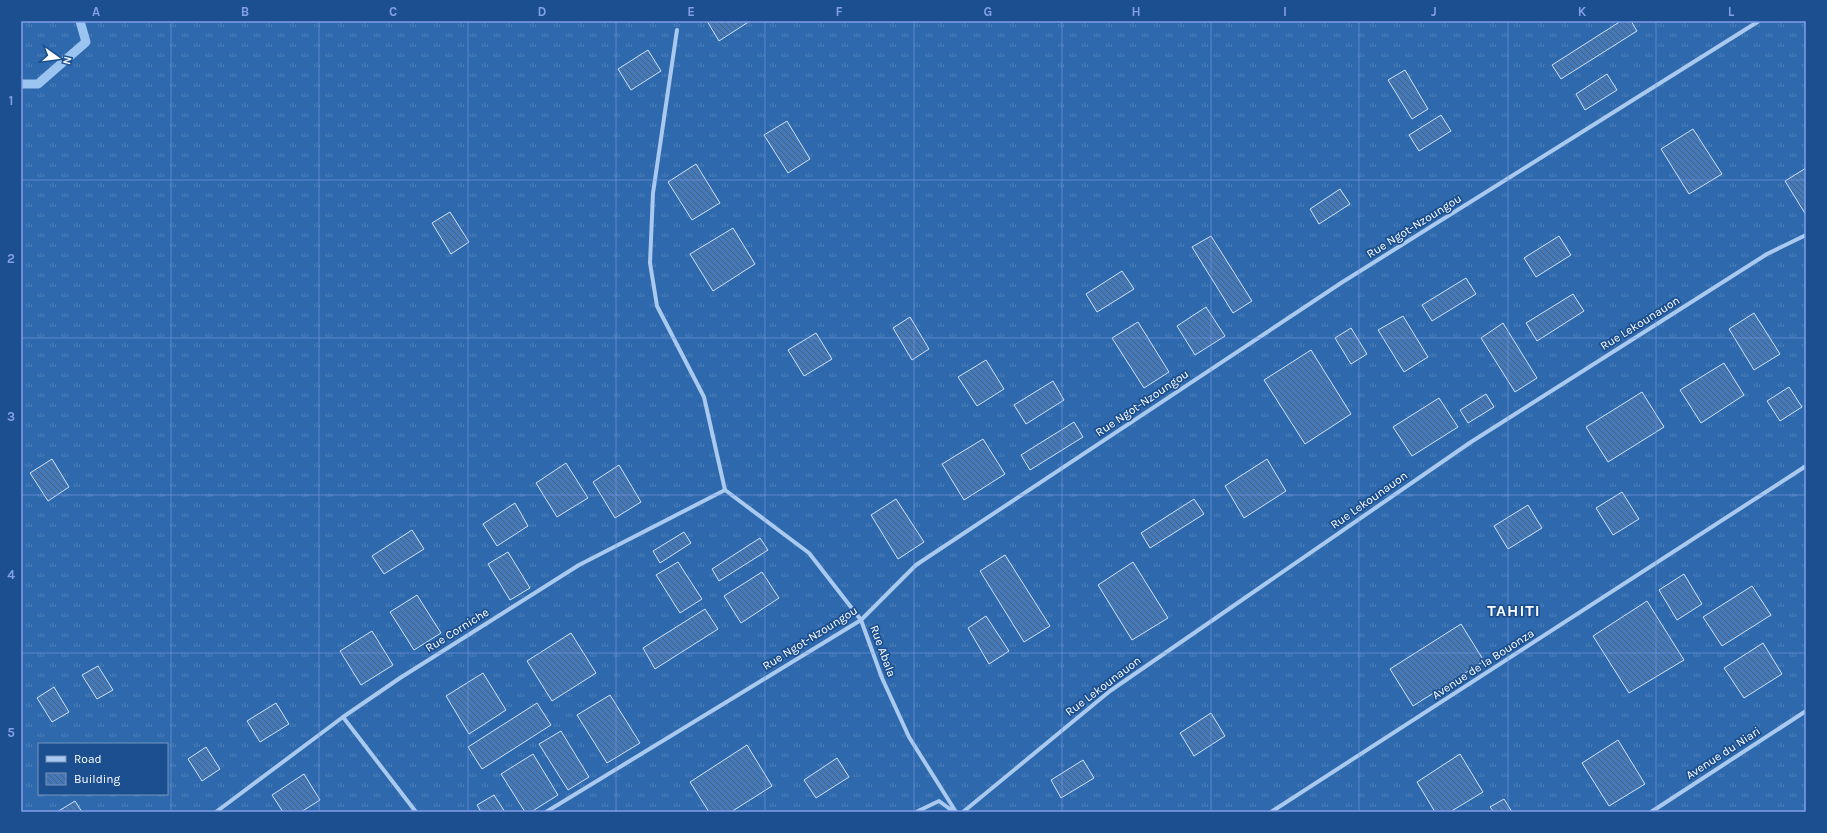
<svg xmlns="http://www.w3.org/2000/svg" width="1827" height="833" font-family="Karla,sans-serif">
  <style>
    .grass { fill: url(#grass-tufts); fill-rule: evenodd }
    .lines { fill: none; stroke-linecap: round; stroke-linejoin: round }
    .stream { stroke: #9cc4f0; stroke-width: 9 }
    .building { fill: url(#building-back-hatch); stroke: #cfe3fa }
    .street { stroke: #a9c9ee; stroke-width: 4 }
    .grid { fill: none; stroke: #839eea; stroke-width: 1; stroke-opacity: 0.55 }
    .labels { text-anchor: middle; stroke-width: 3.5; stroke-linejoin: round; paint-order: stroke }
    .street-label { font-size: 12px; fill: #fff; stroke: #1b4f8f }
    .district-label { font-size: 16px; font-weight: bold; letter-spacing: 1px; fill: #fff; stroke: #1b4f8f }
    .neatline { fill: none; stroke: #839eea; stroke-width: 1.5 }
    .grid-label { font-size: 13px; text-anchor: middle; font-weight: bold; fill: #839eea }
  </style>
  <defs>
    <pattern id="grass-tufts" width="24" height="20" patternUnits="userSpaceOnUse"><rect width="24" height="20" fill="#2e69ad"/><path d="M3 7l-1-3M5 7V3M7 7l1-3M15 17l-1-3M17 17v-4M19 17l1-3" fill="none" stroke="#4d80b9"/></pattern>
    <pattern id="building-back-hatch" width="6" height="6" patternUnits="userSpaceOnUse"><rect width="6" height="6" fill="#4478b7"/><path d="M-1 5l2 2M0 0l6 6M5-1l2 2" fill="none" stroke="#486282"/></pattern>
  </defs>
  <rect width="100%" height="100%" fill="#1b4f8f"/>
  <path class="grass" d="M21,21H1806V812H21ZM39,744H167V794H39Z"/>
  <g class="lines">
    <polyline class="stream" points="21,84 38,84 86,42 80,21"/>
  </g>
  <g class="building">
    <polygon points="707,21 750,21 719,41"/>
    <polygon points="1621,21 1631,21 1637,31 1561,79 1552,65"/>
    <polygon points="648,50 661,71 631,90 618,69"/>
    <polygon points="1405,70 1428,109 1412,119 1388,80"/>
    <polygon points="1607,74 1617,90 1585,110 1576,94"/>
    <polygon points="1441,115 1451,131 1419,151 1409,135"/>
    <polygon points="787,121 810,159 788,173 764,135"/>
    <polygon points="1693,129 1722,174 1689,194 1661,149"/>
    <polygon points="696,164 720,203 692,220 668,182"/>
    <polygon points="1806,168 1806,215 1785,181"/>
    <polygon points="1340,189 1350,204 1319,224 1310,209"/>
    <polygon points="450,212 469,242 451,254 432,223"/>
    <polygon points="733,228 755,264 713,291 690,254"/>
    <polygon points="1211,236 1252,301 1233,313 1192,247"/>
    <polygon points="1559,236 1571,255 1536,277 1524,258"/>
    <polygon points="1122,271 1134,289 1097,312 1086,294"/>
    <polygon points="1466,278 1476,294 1432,321 1422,305"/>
    <polygon points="1573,294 1584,311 1537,341 1526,323"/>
    <polygon points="1206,307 1225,336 1195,355 1177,326"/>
    <polygon points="1754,313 1780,354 1754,370 1729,329"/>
    <polygon points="1403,316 1428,357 1404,372 1378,330"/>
    <polygon points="910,317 929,349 912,360 893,328"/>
    <polygon points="1138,322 1169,372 1144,388 1112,338"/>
    <polygon points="1503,323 1537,378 1515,392 1481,338"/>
    <polygon points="1351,328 1367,354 1351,364 1335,338"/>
    <polygon points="816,333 832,359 804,376 788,350"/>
    <polygon points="1311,350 1351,414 1305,444 1264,380"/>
    <polygon points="986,360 1004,389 977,406 958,377"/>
    <polygon points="1724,363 1744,395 1701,423 1680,390"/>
    <polygon points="1053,381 1064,400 1026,424 1014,405"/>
    <polygon points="1789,387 1802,407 1780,421 1767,401"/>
    <polygon points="1642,392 1664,427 1608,462 1586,427"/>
    <polygon points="1486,394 1494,407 1468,423 1460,410"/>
    <polygon points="1439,398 1458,427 1412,456 1393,427"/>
    <polygon points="1074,422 1083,437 1030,470 1021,455"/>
    <polygon points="983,439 1005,474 964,500 942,464"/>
    <polygon points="52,459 69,487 48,501 30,473"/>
    <polygon points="1267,459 1286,491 1244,518 1225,486"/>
    <polygon points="566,463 588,498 557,517 536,483"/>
    <polygon points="619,465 641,502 615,518 593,482"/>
    <polygon points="1622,492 1639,519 1613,535 1596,508"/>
    <polygon points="896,499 924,542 898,559 871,515"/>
    <polygon points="1194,499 1204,514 1150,548 1141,533"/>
    <polygon points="515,503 528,526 497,546 483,524"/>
    <polygon points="1528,505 1542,528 1508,549 1494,526"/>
    <polygon points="412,530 424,549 384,574 372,556"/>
    <polygon points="684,532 691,543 660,563 653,551"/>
    <polygon points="760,538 768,550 719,581 712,569"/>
    <polygon points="508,552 530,588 510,600 488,564"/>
    <polygon points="1005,555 1050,626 1024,642 980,571"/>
    <polygon points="678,562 702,599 680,613 656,575"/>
    <polygon points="1133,562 1168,618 1132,640 1098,585"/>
    <polygon points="762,572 779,598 741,623 724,596"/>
    <polygon points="1684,574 1702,604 1677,620 1659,590"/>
    <polygon points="1752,586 1771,615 1722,646 1703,617"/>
    <polygon points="417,595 441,633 414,650 390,612"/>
    <polygon points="1647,601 1684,660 1629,693 1593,636"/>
    <polygon points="705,609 718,629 655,669 643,648"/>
    <polygon points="986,616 1009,651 989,664 968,628"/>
    <polygon points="1461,624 1484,661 1413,706 1390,669"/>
    <polygon points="372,631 393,665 361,685 340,651"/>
    <polygon points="571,633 596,673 552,701 527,661"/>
    <polygon points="1763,643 1782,674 1744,698 1724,668"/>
    <polygon points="98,666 113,690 97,699 82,675"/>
    <polygon points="483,673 506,710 469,734 446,696"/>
    <polygon points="54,687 69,712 52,722 37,698"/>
    <polygon points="610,695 640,743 607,763 577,715"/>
    <polygon points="276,703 289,724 260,742 247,721"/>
    <polygon points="537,703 551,725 482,769 468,747"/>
    <polygon points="1211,713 1225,736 1194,756 1180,733"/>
    <polygon points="561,731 589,777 568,790 539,744"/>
    <polygon points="1618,740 1645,784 1609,806 1582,763"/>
    <polygon points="747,745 772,786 731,812 709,812 690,782"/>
    <polygon points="206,747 220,769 202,781 188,759"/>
    <polygon points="533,754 558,795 531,812 525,812 501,774"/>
    <polygon points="1460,754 1483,792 1450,812 1435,812 1417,782"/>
    <polygon points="837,758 849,777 816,798 804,780"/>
    <polygon points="1083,760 1094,778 1061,798 1051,780"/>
    <polygon points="304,774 320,800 301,812 283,812 272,795"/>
    <polygon points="494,795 505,812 481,812 477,805"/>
    <polygon points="1504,799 1512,812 1494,812 1490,807"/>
    <polygon points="75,801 82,812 57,812"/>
  </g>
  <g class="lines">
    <g class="street">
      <polyline points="677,30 653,193 650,263 657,306 704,397 725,490"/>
      <polyline points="725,490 809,553 861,620 882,678 909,737 956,812"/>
      <polyline points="343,717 416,812"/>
      <polyline points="216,812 343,717 400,678 579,565 725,490"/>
      <polyline points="546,812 861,620 916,565 1341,283 1759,21"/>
      <polyline points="916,812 939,801 954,812"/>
      <polyline points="963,812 1110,691 1471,442 1767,254 1806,235"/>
      <polyline points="1271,812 1806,466"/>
      <polyline points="1651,812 1806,711"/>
    </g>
  </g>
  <path class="grid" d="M171,21V812M319,21V812M468,21V812M616,21V812M765,21V812M914,21V812M1062,21V812M1211,21V812M1359,21V812M1508,21V812M1656,21V812M21,180H1806M21,338H1806M21,495H1806M21,653H1806"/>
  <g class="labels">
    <g class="street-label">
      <text transform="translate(1414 226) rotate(-32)" y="4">Rue Ngot-Nzoungou</text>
      <text transform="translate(1640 323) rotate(-32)" y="4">Rue Lekounauon</text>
      <text transform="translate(1142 403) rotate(-34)" y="4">Rue Ngot-Nzoungou</text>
      <text transform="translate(1369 500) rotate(-35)" y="4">Rue Lekounauon</text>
      <text transform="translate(457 630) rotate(-32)" y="4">Rue Corniche</text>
      <text transform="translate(810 638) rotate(-32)" y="4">Rue Ngot-Nzoungou</text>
      <text transform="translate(883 651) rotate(70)" y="4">Rue Abala</text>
      <text transform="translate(1483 664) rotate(-33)" y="4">Avenue de la Bouonza</text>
      <text transform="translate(1103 686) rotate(-37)" y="4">Rue Lekounauon</text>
      <text transform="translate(1723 753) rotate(-33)" y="4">Avenue du Niari</text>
    </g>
    <g class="district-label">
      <text x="1514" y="616">TAHITI</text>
    </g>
  </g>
  <rect width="1827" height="833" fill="none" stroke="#1b4f8f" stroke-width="44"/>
  <rect x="38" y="743" width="130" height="52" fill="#1b4f8f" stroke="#7695bc"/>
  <rect x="46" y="756" width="20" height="6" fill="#a9c9ee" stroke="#7695bc"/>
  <text x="74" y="763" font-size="12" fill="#ffffff">Road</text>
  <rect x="46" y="773" width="20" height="12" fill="url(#building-back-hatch)" stroke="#7695bc"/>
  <text x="74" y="783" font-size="12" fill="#ffffff">Building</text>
  <g transform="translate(58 58) rotate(104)" stroke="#1b4f8f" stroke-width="3" paint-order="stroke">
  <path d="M0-3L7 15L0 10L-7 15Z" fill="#ffffff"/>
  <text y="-6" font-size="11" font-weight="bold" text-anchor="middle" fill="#ffffff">N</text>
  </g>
  <rect x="22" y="22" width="1783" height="789" class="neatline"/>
  <g class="grid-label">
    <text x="96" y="16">A</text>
    <text x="245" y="16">B</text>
    <text x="393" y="16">C</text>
    <text x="542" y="16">D</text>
    <text x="691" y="16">E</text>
    <text x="839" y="16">F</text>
    <text x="988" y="16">G</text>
    <text x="1136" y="16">H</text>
    <text x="1285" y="16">I</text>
    <text x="1434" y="16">J</text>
    <text x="1582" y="16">K</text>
    <text x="1731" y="16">L</text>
    <text x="11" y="105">1</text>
    <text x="11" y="263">2</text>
    <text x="11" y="421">3</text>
    <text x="11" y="579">4</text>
    <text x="11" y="737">5</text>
  </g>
</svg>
